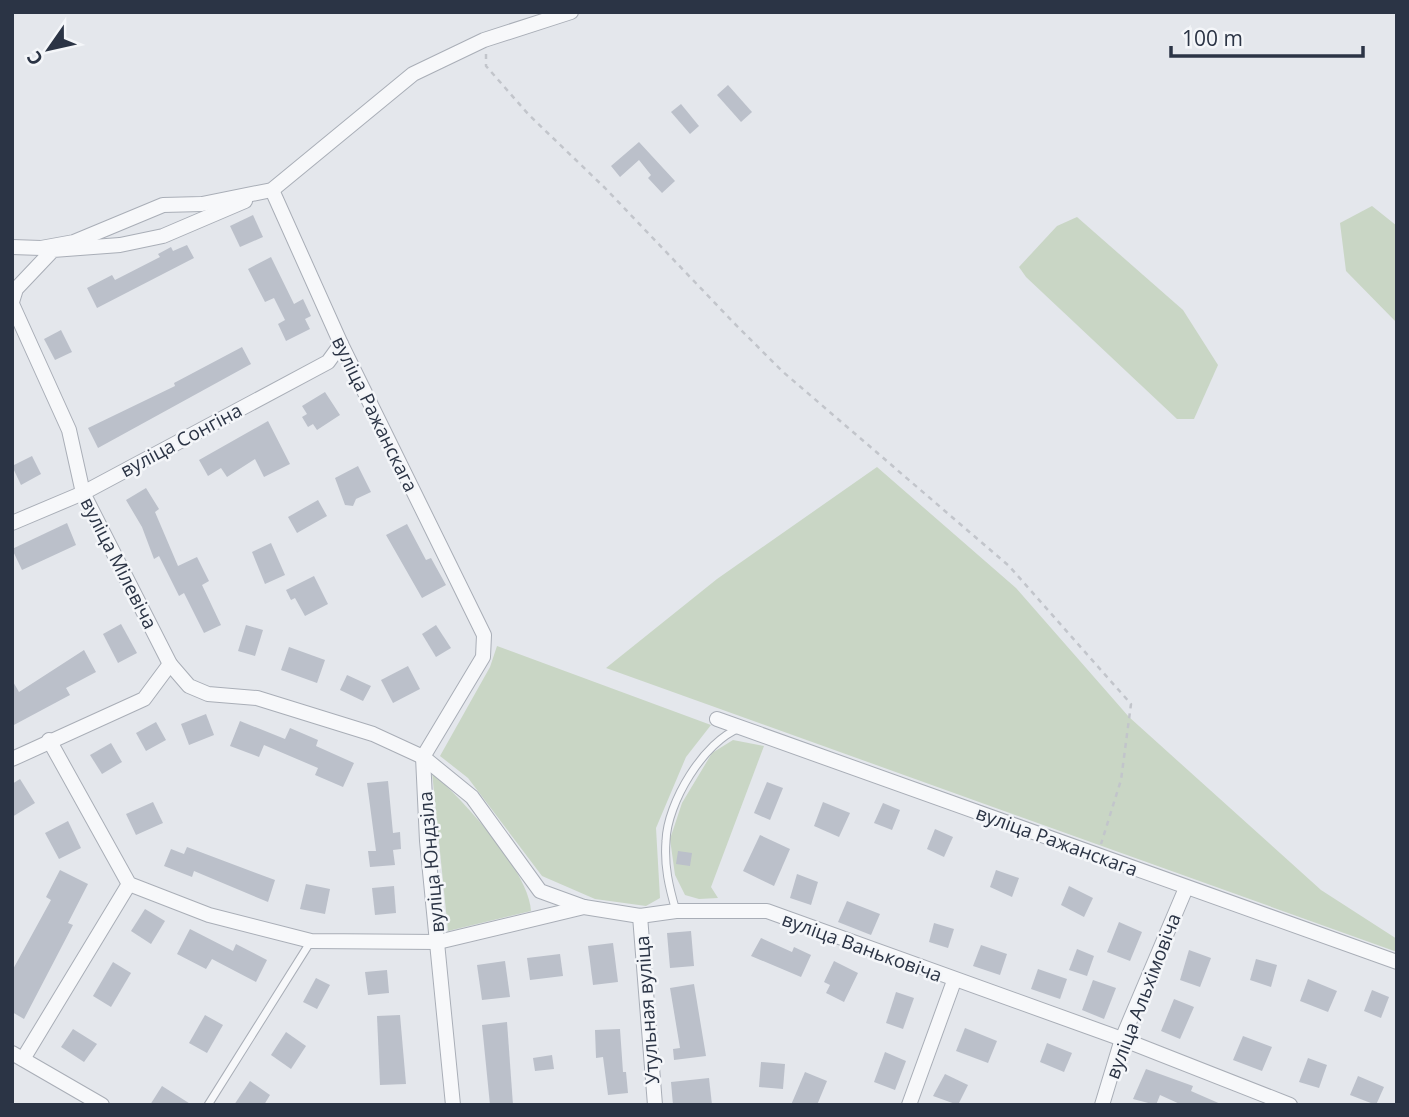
<svg xmlns="http://www.w3.org/2000/svg" width="1409" height="1117" font-family="'Open Sans',sans-serif">
  <style>
    .green { fill: #c9d6c5 }
    .building { fill: #bbc0ca }
    .lines { fill: none; stroke-linecap: round; stroke-linejoin: round }
    .service-casing { stroke: #a9aeb7; stroke-width: 9 }
    .minor-casing { stroke: #a9aeb7; stroke-width: 16 }
    .path { stroke: #c2c5cb; stroke-width: 2.5; stroke-dasharray: 5 5; stroke-linecap: butt }
    .service { stroke: #f7f8fa; stroke-width: 7 }
    .minor { stroke: #f7f8fa; stroke-width: 14 }
    .labels { text-anchor: middle; stroke-width: 5; stroke-linejoin: round; paint-order: stroke }
    .street-label { font-size: 19px; fill: #2b3445; stroke: #f4f6f9 }
  </style>
  <rect width="100%" height="100%" fill="#e4e7ec"/>
  <g class="green">
    <polygon points="1372,206 1397,226 1397,323 1346,271 1340,223"/>
    <polygon points="1077,217 1183,310 1218,365 1194,419 1177,419 1026,277 1019,267 1057,226"/>
    <polygon points="877,467 1016,588 1129,717 1321,890 1397,939 1397,952 606,668 717,579"/>
    <polygon points="497,646 711,725 686,757 656,828 660,898 646,906 595,899 542,876 468,778 440,756 490,667"/>
    <polygon points="733,740 764,746 711,887 718,898 699,899 685,895 675,875 670,839 682,803 712,753"/>
    <path d="M432,772C463,801 528,869 531,911L448,931Z"/>
  </g>
  <g class="building">
    <polygon points="728,85 752,112 741,122 717,95"/>
    <polygon points="681,104 699,126 690,134 671,112"/>
    <polygon points="639,142 675,181 662,193 648,178 651,175 639,160 620,177 611,166"/>
    <polygon points="253,215 263,237 240,247 230,226"/>
    <polygon points="187,245 194,258 97,308 87,288 112,275 115,280 160,257 158,254 171,247 173,251"/>
    <polygon points="271,257 294,304 303,299 311,316 305,319 310,329 286,341 278,324 285,320 274,298 265,302 248,269"/>
    <polygon points="61,330 72,352 55,360 44,339"/>
    <polygon points="242,347 251,364 98,448 88,428 175,386 174,383"/>
    <polygon points="325,392 340,415 317,430 313,424 308,427 302,417 307,414 302,406"/>
    <polygon points="268,421 290,464 264,477 255,459 227,477 221,468 208,476 199,460"/>
    <polygon points="32,456 41,474 21,485 12,466"/>
    <polygon points="358,466 371,492 356,499 353,506 345,505 335,478"/>
    <polygon points="146,488 159,509 155,512 178,566 197,557 209,581 202,585 221,625 204,633 184,593 179,596 159,556 154,559 142,527 126,500"/>
    <polygon points="318,500 327,516 297,533 288,517"/>
    <polygon points="67,523 76,545 22,570 12,549"/>
    <polygon points="407,524 426,560 431,558 446,585 422,598 386,535"/>
    <polygon points="271,543 285,575 265,584 252,552"/>
    <polygon points="314,576 328,604 305,616 295,598 291,600 286,590"/>
    <polygon points="121,624 137,653 118,663 103,634"/>
    <polygon points="246,625 263,630 255,656 238,651"/>
    <polygon points="436,625 451,648 436,657 422,634"/>
    <polygon points="289,647 325,660 317,683 281,670"/>
    <polygon points="84,650 96,672 66,688 70,695 12,726 12,680 19,692"/>
    <polygon points="408,666 420,689 393,703 381,680"/>
    <polygon points="347,675 371,686 363,701 340,690"/>
    <polygon points="206,714 214,735 189,745 181,724"/>
    <polygon points="240,721 285,739 290,728 318,740 316,746 354,763 343,787 315,775 318,768 264,745 259,757 230,746"/>
    <polygon points="156,722 166,740 146,751 136,733"/>
    <polygon points="111,743 122,762 102,774 90,755"/>
    <polygon points="20,779 35,803 12,817 12,784"/>
    <polygon points="388,781 393,833 400,832 401,849 393,850 395,865 370,867 368,851 376,851 367,783"/>
    <polygon points="767,782 783,788 770,820 754,813"/>
    <polygon points="153,802 163,823 136,835 126,814"/>
    <polygon points="823,802 850,813 839,837 814,826"/>
    <polygon points="883,803 900,810 892,830 874,823"/>
    <polygon points="68,821 81,848 59,859 45,833"/>
    <polygon points="935,829 953,837 944,857 927,849"/>
    <polygon points="760,835 790,849 774,886 743,871"/>
    <polygon points="187,847 275,880 268,902 194,871 192,877 164,866 171,849 184,854"/>
    <polygon points="678,851 692,853 690,866 676,864"/>
    <polygon points="60,870 88,884 68,923 73,925 24,1019 12,1012 12,971 51,900 46,897"/>
    <polygon points="996,870 1019,878 1012,897 990,887"/>
    <polygon points="797,874 818,882 811,905 790,898"/>
    <polygon points="306,884 330,889 325,914 300,909"/>
    <polygon points="394,886 396,913 375,915 372,888"/>
    <polygon points="1069,886 1093,898 1084,917 1061,905"/>
    <polygon points="847,901 880,914 871,935 838,922"/>
    <polygon points="145,909 165,921 151,944 131,931"/>
    <polygon points="1119,922 1142,932 1130,961 1107,952"/>
    <polygon points="934,923 954,929 948,948 929,942"/>
    <polygon points="190,929 233,951 236,944 267,960 256,982 212,959 206,969 177,954"/>
    <polygon points="691,931 694,966 670,968 667,933"/>
    <polygon points="761,938 792,952 794,947 811,955 801,977 751,956"/>
    <polygon points="613,943 618,982 593,985 588,946"/>
    <polygon points="981,945 1007,954 1000,975 973,966"/>
    <polygon points="1077,949 1094,956 1087,976 1069,970"/>
    <polygon points="1189,950 1211,958 1200,987 1180,980"/>
    <polygon points="560,954 563,976 530,980 527,958"/>
    <polygon points="1256,959 1277,965 1271,987 1250,980"/>
    <polygon points="505,961 510,997 482,1000 477,965"/>
    <polygon points="834,961 858,973 844,1002 826,993 830,985 824,982"/>
    <polygon points="113,962 131,973 111,1007 93,996"/>
    <polygon points="1038,969 1067,979 1060,999 1031,989"/>
    <polygon points="387,970 389,993 368,995 365,972"/>
    <polygon points="316,978 330,985 317,1009 303,1002"/>
    <polygon points="1308,979 1337,991 1328,1012 1300,1001"/>
    <polygon points="1093,980 1116,988 1104,1019 1082,1010"/>
    <polygon points="694,984 706,1056 674,1060 673,1049 680,1048 670,988"/>
    <polygon points="1372,990 1389,997 1381,1018 1364,1011"/>
    <polygon points="896,992 914,998 903,1029 886,1023"/>
    <polygon points="1174,999 1194,1007 1180,1039 1161,1031"/>
    <polygon points="205,1015 223,1025 207,1053 189,1043"/>
    <polygon points="400,1015 406,1084 380,1085 377,1016"/>
    <polygon points="507,1022 513,1105 490,1105 482,1025"/>
    <polygon points="965,1028 997,1041 988,1063 956,1051"/>
    <polygon points="73,1029 97,1044 84,1062 61,1047"/>
    <polygon points="620,1029 623,1072 626,1072 628,1093 608,1095 603,1057 596,1058 595,1030"/>
    <polygon points="286,1032 306,1046 291,1069 271,1055"/>
    <polygon points="1243,1036 1272,1047 1262,1071 1233,1060"/>
    <polygon points="1047,1043 1072,1053 1064,1072 1040,1062"/>
    <polygon points="885,1052 906,1061 895,1090 874,1082"/>
    <polygon points="552,1055 554,1069 535,1071 533,1058"/>
    <polygon points="1308,1058 1327,1065 1319,1088 1299,1082"/>
    <polygon points="761,1062 785,1064 783,1089 759,1087"/>
    <polygon points="1146,1069 1193,1086 1191,1091 1223,1105 1182,1105 1160,1095 1156,1105 1133,1099"/>
    <polygon points="805,1072 827,1081 817,1105 791,1105"/>
    <polygon points="945,1074 968,1085 958,1105 933,1096"/>
    <polygon points="1358,1076 1384,1087 1376,1105 1350,1095"/>
    <polygon points="709,1078 712,1105 673,1105 671,1082"/>
    <polygon points="250,1081 270,1095 264,1105 234,1105"/>
    <polygon points="162,1086 192,1105 150,1105"/>
  </g>
  <g class="lines">
    <g class="service-casing">
      <g id="service">
        <path d="M676,911C669,887 664,866 666,841C667,803 704,741 740,728"/>
        <polyline points="208,1105 311,941"/>
      </g>
    </g>
    <g class="minor-casing">
      <g id="minor">
        <polyline points="272,190 341,344 484,635 483,657 423,757 427,841 453,1105"/>
        <polyline points="12,247 41,248 74,242 163,205 202,204 272,190 413,74 484,40 571,12"/>
        <polyline points="12,302 16,289 53,250 120,245 163,236 245,201"/>
        <polyline points="12,304 69,430 83,493 170,664 189,686 208,694 257,698 373,734 423,757 472,797 540,891 584,907"/>
        <polyline points="12,523 83,493 328,362 341,344"/>
        <polyline points="717,719 1397,962"/>
        <polyline points="49,740 129,884 209,915 311,941 438,942 584,907 640,916 676,911 767,911 1122,1039 1290,1105"/>
        <polyline points="12,759 144,699 170,664"/>
        <polyline points="640,916 655,1105"/>
        <polyline points="12,1053 102,1105"/>
        <polyline points="23,1059 129,884"/>
        <polyline points="909,1105 954,981"/>
        <polyline points="1102,1105 1122,1039 1186,888"/>
      </g>
    </g>
    <polyline class="path" points="486,54 486,66 529,115 605,188 734,323 782,371 1009,566 1131,704 1121,780 1101,844"/>
    <use href="#service" class="service"/>
    <use href="#minor" class="minor"/>
  </g>
  <g class="labels">
    <g class="street-label">
      <text transform="translate(375 414) rotate(64)" y="7">вуліца Ражанскага</text>
      <text transform="translate(181 440) rotate(-28)" y="7">вуліца Сонгіна</text>
      <text transform="translate(119 563) rotate(63)" y="7">вуліца Мілевіча</text>
      <text transform="translate(1057 841) rotate(20)" y="7">вуліца Ражанскага</text>
      <text transform="translate(431 862) rotate(-95)" y="7">вуліца Юндзіла</text>
      <text transform="translate(862 947) rotate(20)" y="7">вуліца Ваньковіча</text>
      <text transform="translate(1143 996) rotate(-69)" y="7">вуліца Альхімовіча</text>
      <text transform="translate(647 1010) rotate(-94)" y="7">Утульная вуліца</text>
    </g>
  </g>
  <rect width="1409" height="1117" fill="none" stroke="#2b3445" stroke-width="28"/>
  <g transform="translate(49 49) rotate(236)" stroke="#f4f6f9" stroke-width="5" paint-order="stroke">
  <path d="M0-5L12 26L0 18L-12 26Z" fill="#2b3445"/>
  <text y="-10" font-size="19" font-weight="bold" text-anchor="middle" fill="#2b3445">С</text>
  </g>
  <path d="M1171 46v10h192v-10" fill="none" stroke="#2b3445" stroke-width="3.5"/>
  <text x="1182" y="46" font-size="21" fill="#2b3445" stroke="#f4f6f9" stroke-width="5" paint-order="stroke">100 m</text>
</svg>
